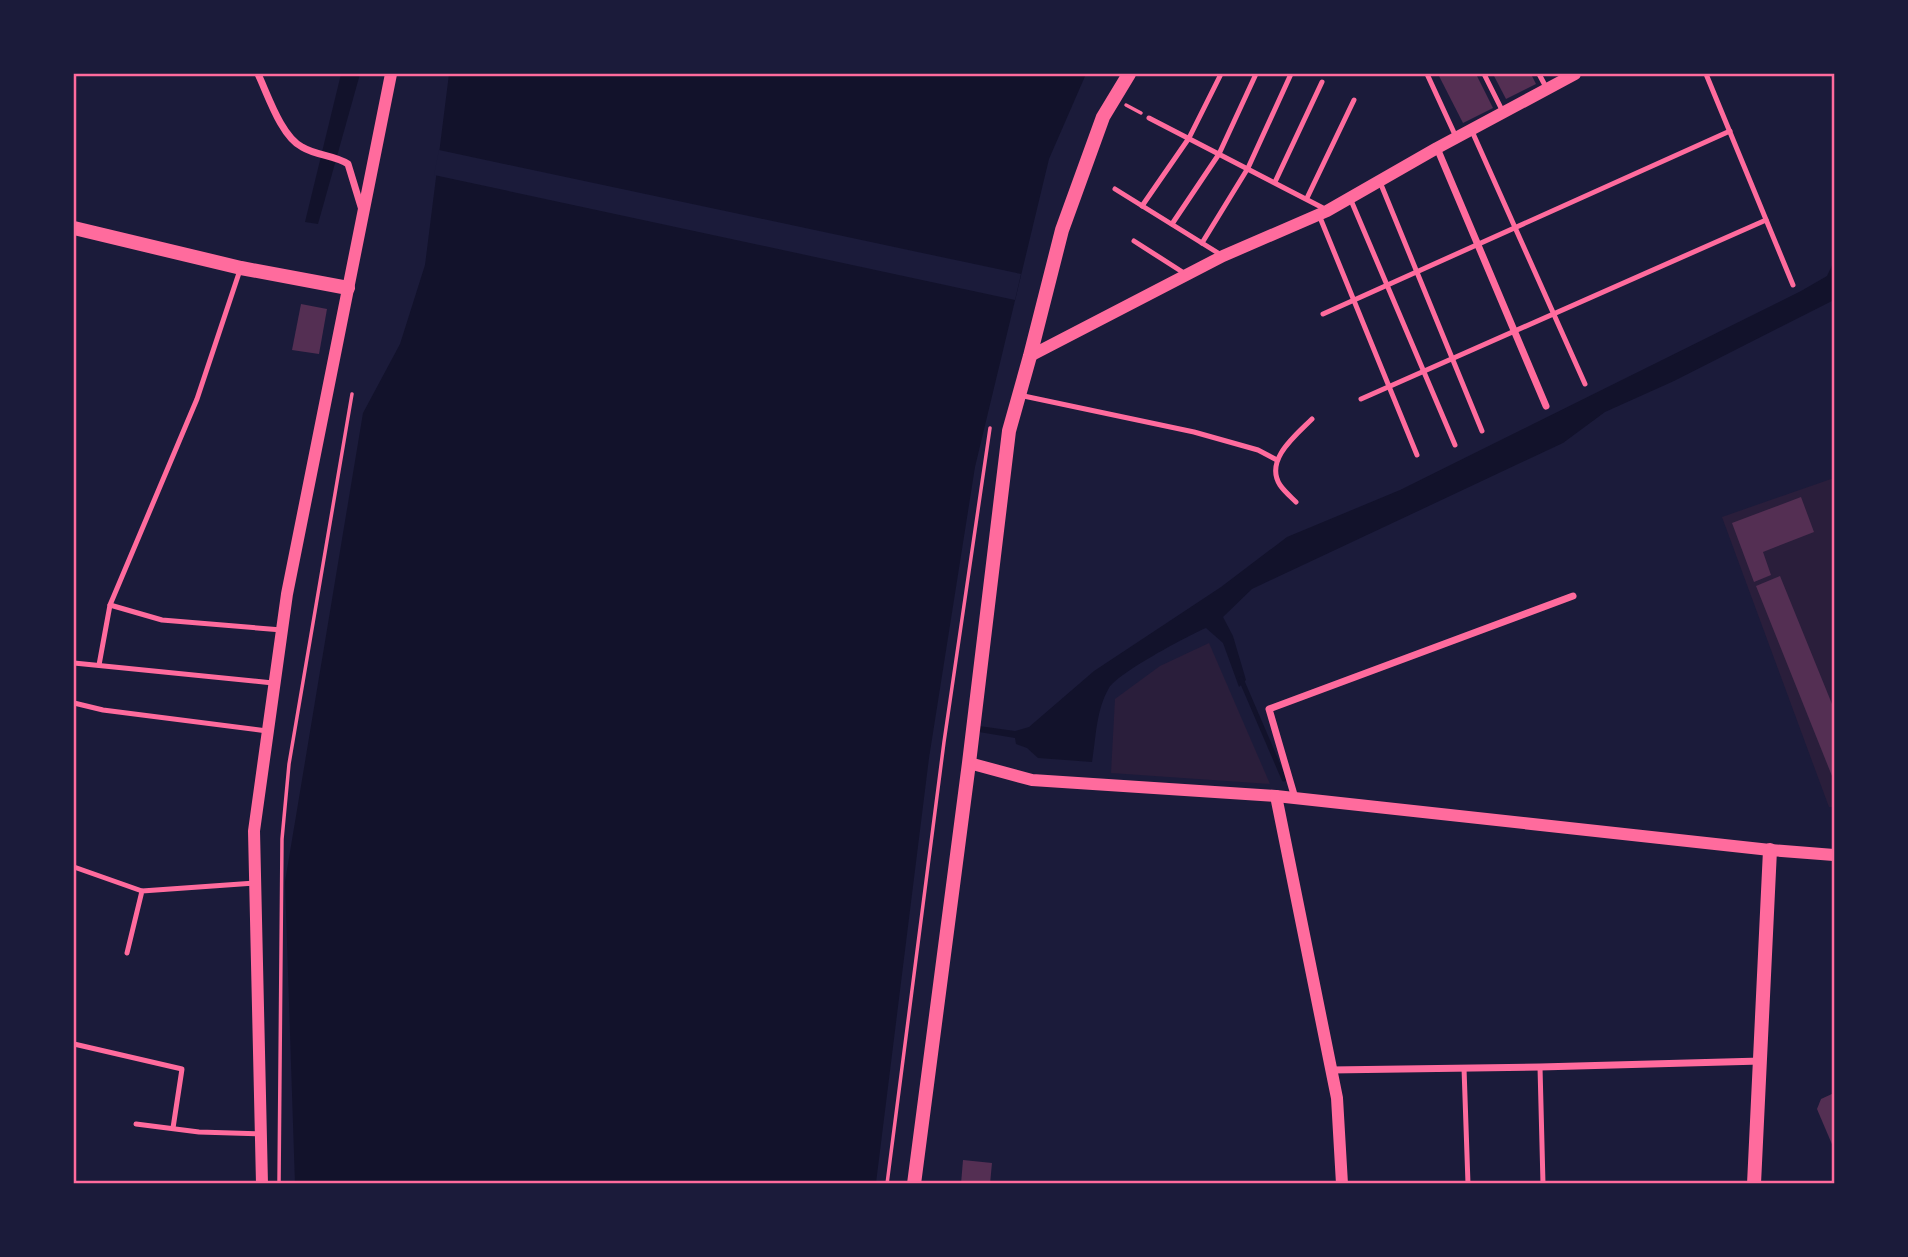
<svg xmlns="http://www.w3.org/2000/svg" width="1908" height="1257" font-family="Montserrat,sans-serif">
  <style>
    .green { fill: #2a1e3b }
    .water { fill: #12122b }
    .pier { fill: #1b1b3a }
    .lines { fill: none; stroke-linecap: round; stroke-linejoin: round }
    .stream { stroke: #12122b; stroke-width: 5 }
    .building { fill: #542f53 }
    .path { stroke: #ff6b9d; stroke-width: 3.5 }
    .service { stroke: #ff6b9d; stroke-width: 5 }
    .minor { stroke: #ff6b9d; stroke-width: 7 }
    .tertiary { stroke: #ff6b9d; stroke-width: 12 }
    .secondary { stroke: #ff6b9d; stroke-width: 14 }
    .neatline { fill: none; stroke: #ff6b9d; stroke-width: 2.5 }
  </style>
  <rect width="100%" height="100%" fill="#1b1b3a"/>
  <g class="green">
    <polygon points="1834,478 1834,807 1829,807 1722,517"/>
    <polygon points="1209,643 1270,784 1111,773 1115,699 1160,666"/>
  </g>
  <g class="water">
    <polygon points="341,74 360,74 318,224 305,222"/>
    <polygon points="449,74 1086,74 1049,159 975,467 929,758 876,1183 295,1184 285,882 363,413 400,344 425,265"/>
    <path d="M1834,261V300L1674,381L1605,412L1563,443L1252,589L1223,617L1233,636L1246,680L1239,687L1223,643L1206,628C1187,636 1118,673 1109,688C1096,710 1096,738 1092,762L1038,758L1027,748L1016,744L1015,738L979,732V726L1015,731L1029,727L1094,671L1221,587L1287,537L1400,490L1801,291L1827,276Z"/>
  </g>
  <polygon class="pier" points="439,150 1021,274 1015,300 434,175"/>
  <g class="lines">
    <polyline class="stream" points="1241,679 1284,779"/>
  </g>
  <g class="building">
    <polygon points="1438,74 1476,74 1493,108 1463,123"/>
    <polygon points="1493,74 1531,74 1536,84 1506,99"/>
    <polygon points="301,304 327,309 319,354 292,350"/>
    <polygon points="1801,497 1814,532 1763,552 1771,575 1754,582 1732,523"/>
    <polygon points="1780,576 1834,709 1834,781 1756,586"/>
    <polygon points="1834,1093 1834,1149 1817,1109 1821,1099"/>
    <polygon points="963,1160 992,1163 990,1184 961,1184"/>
  </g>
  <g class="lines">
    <g class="path">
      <polyline points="1126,105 1141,113"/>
      <polyline points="279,1184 282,839 289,764 352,394"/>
      <polyline points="887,1184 944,742 990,428"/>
    </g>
    <g class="service">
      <polyline points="1427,74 1456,137"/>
      <polyline points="1484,74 1503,112"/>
      <polyline points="1539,74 1547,89"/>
      <polyline points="1706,74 1793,285"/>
      <polyline points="1149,118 1325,209"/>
      <polyline points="1471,129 1585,384"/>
      <polyline points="1275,182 1322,82"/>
      <polyline points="1380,182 1482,431"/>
      <polyline points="1115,189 1223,256"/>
      <polyline points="1307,198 1354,100"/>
      <polyline points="1350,198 1455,445"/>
      <polyline points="1142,206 1189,138 1221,74"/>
      <polyline points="1319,215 1417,455"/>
      <polyline points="1172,224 1219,154 1256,74"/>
      <polyline points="1134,241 1184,273"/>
      <polyline points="1202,243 1248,168 1291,74"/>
      <polyline points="1323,314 1730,131"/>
      <polyline points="1019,395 1194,432 1258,450 1277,460"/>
      <polyline points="1361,399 1766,220"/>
      <path d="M1296,502C1291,497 1284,491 1280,485C1264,460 1296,435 1312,419"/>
      <polyline points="110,605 162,620 282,630"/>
      <polyline points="74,663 273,683"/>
      <polyline points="99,665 110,605 197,399 240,270"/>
      <polyline points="74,703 103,710 267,731"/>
      <polyline points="74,867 142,891"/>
      <polyline points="127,953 142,891 255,883"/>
      <polyline points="74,1044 182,1069 173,1128"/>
      <polyline points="1540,1067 1543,1184"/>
      <polyline points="1464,1068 1468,1184"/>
      <polyline points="136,1124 199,1132 262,1134"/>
    </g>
    <g class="minor">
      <path d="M258,74C268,95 281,136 302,147C317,156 334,155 348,164L362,210"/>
      <polyline points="1437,148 1546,406"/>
      <polyline points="1295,798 1269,709 1573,596"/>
      <polyline points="1331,1070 1540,1067 1761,1061"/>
    </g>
    <g class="tertiary">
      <polyline points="1030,356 1223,256 1327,211 1437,148 1575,74"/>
      <polyline points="969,763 1032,780 1276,796 1770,850 1834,855"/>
      <polyline points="1276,796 1337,1098 1342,1184"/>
      <polyline points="262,1184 254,831 287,594 391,74"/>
    </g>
    <g class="secondary">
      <polyline points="74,228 241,268 348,288"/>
      <polyline points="914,1184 969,763 1009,431 1030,356 1062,230 1103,117 1129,74"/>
      <polyline points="1754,1184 1770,850"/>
    </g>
  </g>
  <rect width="1908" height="1257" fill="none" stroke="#1b1b3a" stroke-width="150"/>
  <rect x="75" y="75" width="1758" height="1107" class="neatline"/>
</svg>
